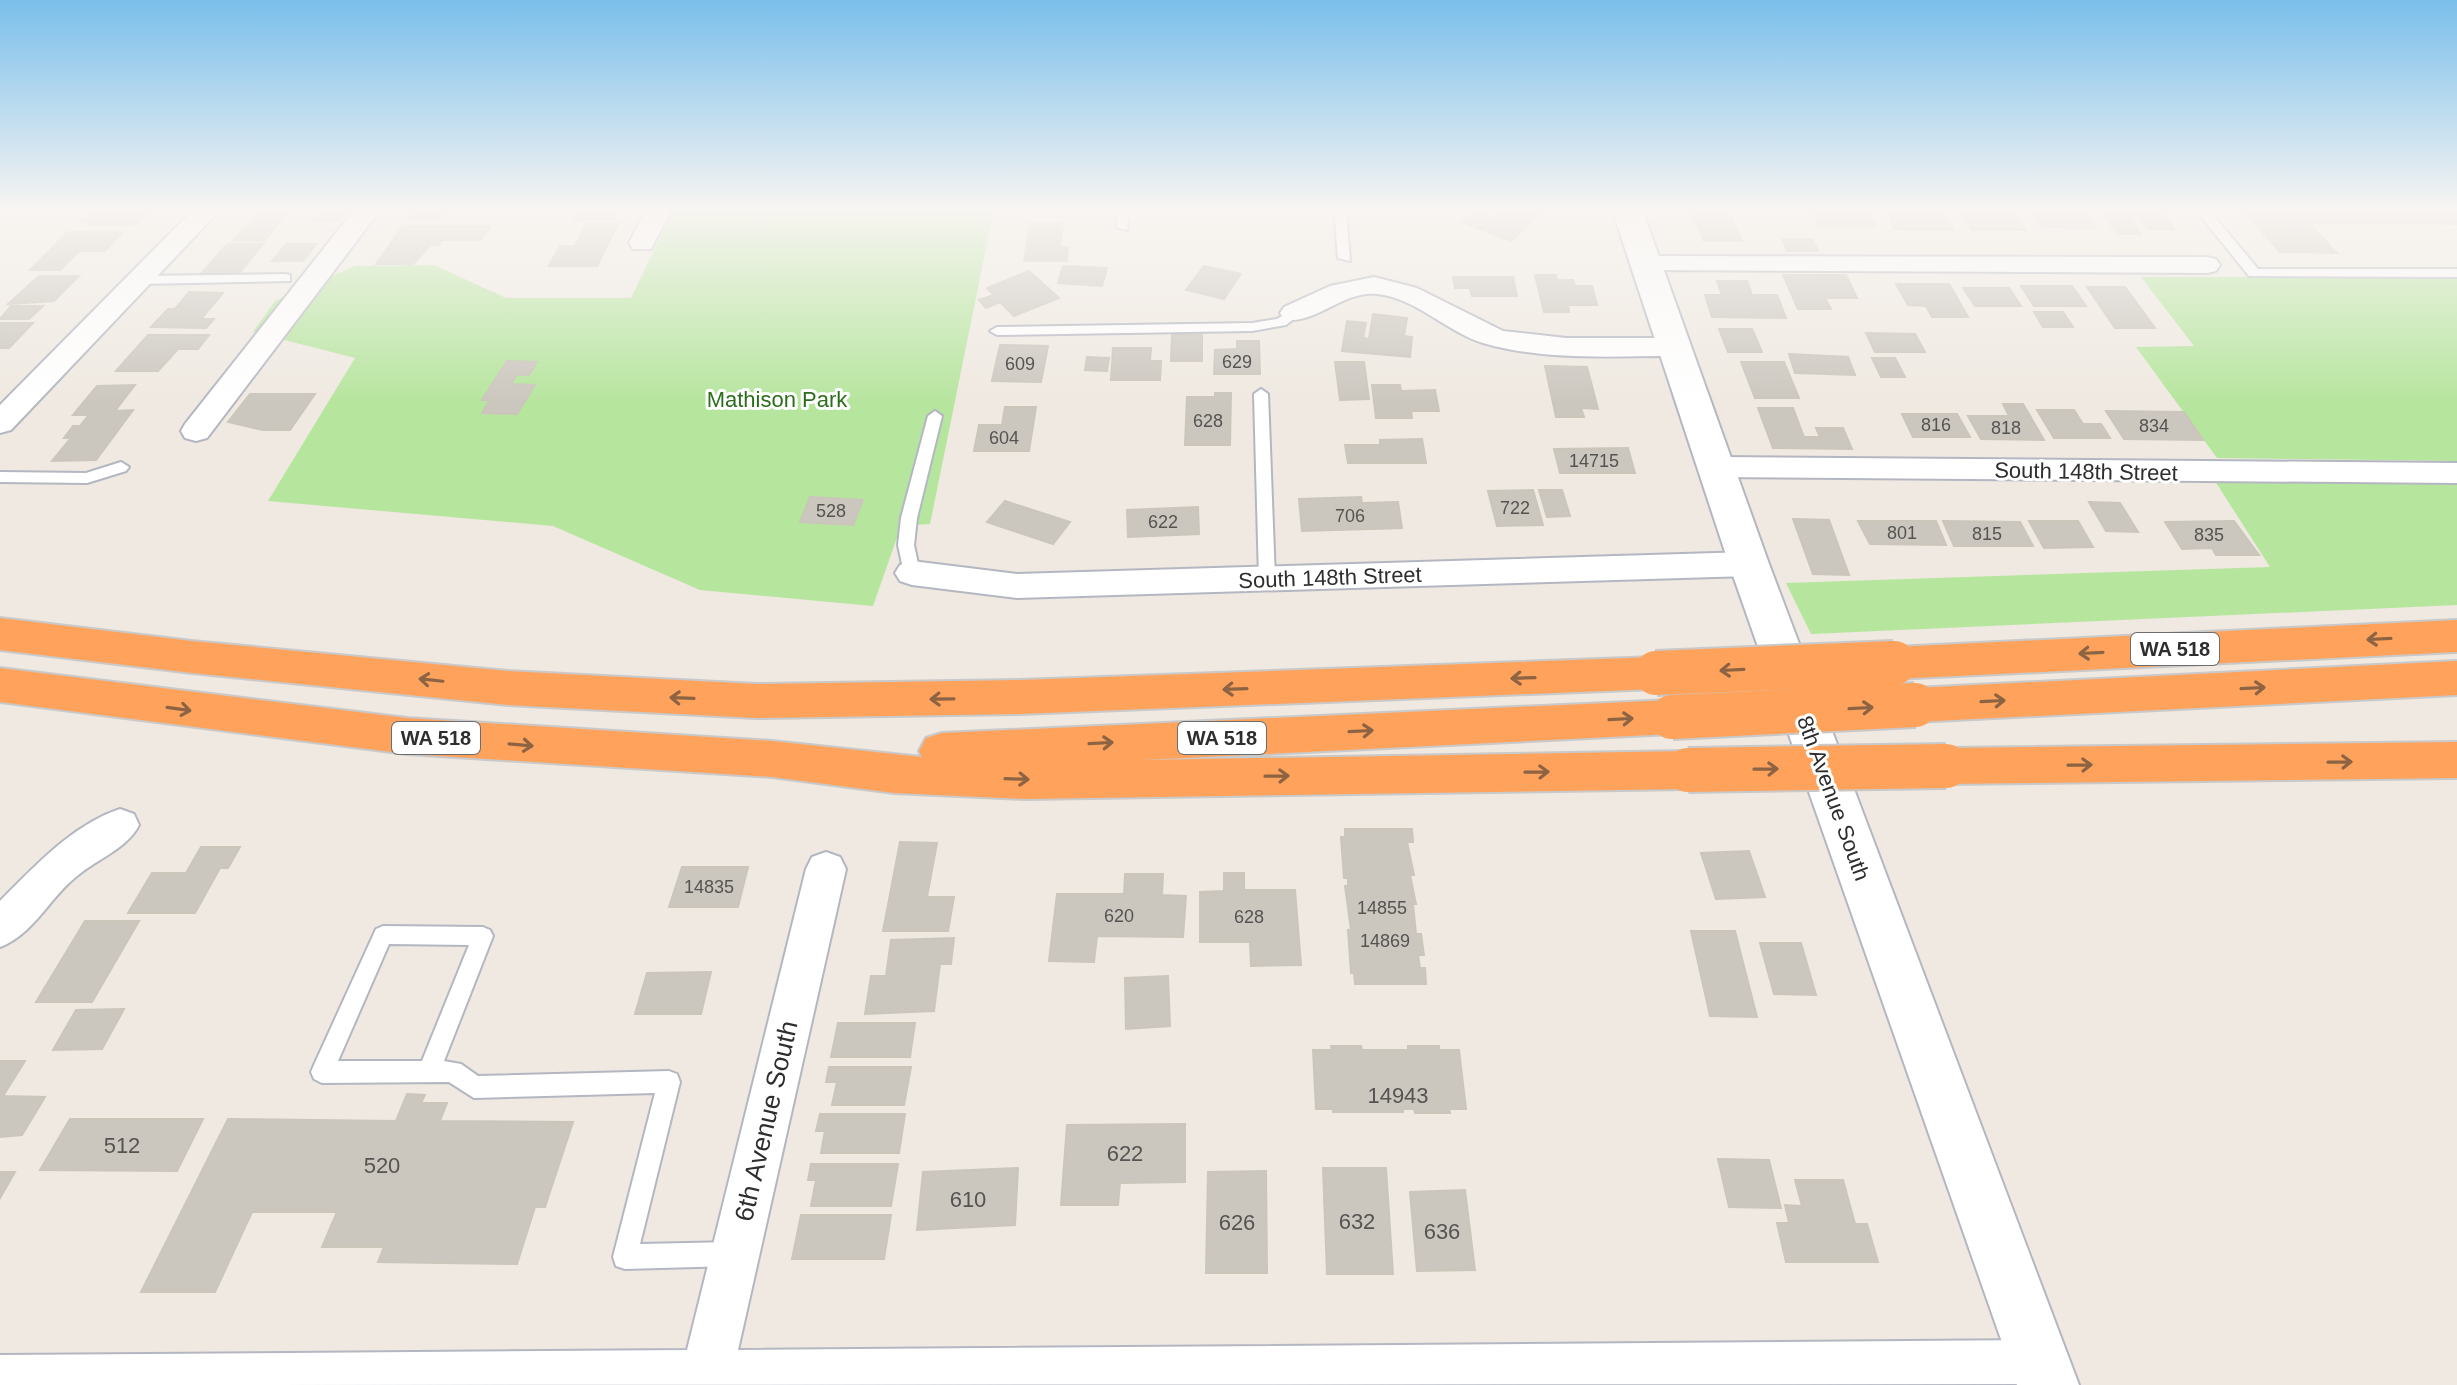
<svg xmlns="http://www.w3.org/2000/svg" width="2457" height="1385" font-family="Arial,sans-serif">
  <style>
    .green { fill: #b6e59e }
    .building { fill: #cbc7bf; stroke: #cbc5ba; stroke-width: 2 }
    .lines { fill: none; stroke-linecap: round; stroke-linejoin: round }
    .lane-casing { stroke: #b4b7c1; stroke-width: 4 }
    .street-casing { stroke: #b4b7c1; stroke-width: 4 }
    .secondary-casing { stroke: #b4b7c1; stroke-width: 4 }
    .highway-casing { stroke: #c9c9c9; stroke-width: 4 }
    .lane { fill: #fff; fill-rule: evenodd }
    .street { fill: #fff; fill-rule: evenodd }
    .secondary { fill: #fff; fill-rule: evenodd }
    .highway { fill: #ffa35c; fill-rule: evenodd }
    .highway-bridge-casing { stroke: #c9c9c9; stroke-width: 48; stroke-linecap: butt }
    .highway-bridge { stroke: #ffa35c; stroke-width: 44 }
    .oneway { stroke: #8c6343 }
    .labels { text-anchor: middle; stroke-width: 6; stroke-linejoin: round; paint-order: stroke }
    .number-label { font-size: 18px; fill: #555452 }
    .shield { fill: #fff; stroke: #6d6d6d; stroke-width: 2 }
    .shield-label { font-size: 20px; font-weight: bold; fill: #2e2e2e }
    .park-label { font-size: 22px; fill: #2c6e1b; stroke: #fff }
    .street-label { font-size: 22px; fill: #2e2e2e; stroke: #fff }
    .near-number-label { font-size: 22px; fill: #555452 }
    .near-street-label { font-size: 26px; fill: #2e2e2e; stroke: #fff }
  </style>
  <rect width="100%" height="100%" fill="#efe9e1"/>
  <g class="green">
    <polygon points="674,209 994,209 930,524 901,526 873,606 700,590 553,526 268,501 355,358 253,332 275,301 355,266 434,265 506,298 631,298"/>
    <polygon points="2141,277 2457,277 2457,461 2217,458 2136,347 2194,346"/>
    <polygon points="2215,481 2457,482 2457,605 1811,634 1786,583 2270,567"/>
  </g>
  <g class="building">
    <polygon points="93,209 129,209 127,211 149,211 136,225 89,225 92,222 80,222"/>
    <polygon points="323,209 349,209 339,221 313,220"/>
    <polygon points="416,209 446,209 439,219 409,219"/>
    <polygon points="580,209 619,209 614,219 574,220"/>
    <polygon points="1487,209 1538,209 1544,211 1511,241 1462,222 1474,212 1493,219 1499,214"/>
    <polygon points="1811,209 1867,209 1876,226 1819,226"/>
    <polygon points="1919,209 1941,209 1953,230 1895,229 1886,210 1920,211"/>
    <polygon points="2030,209 2084,212 2095,228 2043,227"/>
    <polygon points="2099,209 2159,209 2175,229 2148,229 2141,219 2130,219 2141,234 2118,234"/>
    <polygon points="2242,209 2457,209 2457,224 2309,223 2337,253 2280,252"/>
    <polygon points="1727,210 1742,241 1704,241 1690,211"/>
    <polygon points="1960,210 2013,211 2026,230 1972,230"/>
    <polygon points="259,211 289,211 264,241 233,241"/>
    <polygon points="1063,223 1060,247 1068,247 1067,261 1024,261 1030,224"/>
    <polygon points="586,224 618,224 597,266 549,266 560,246 575,246"/>
    <polygon points="403,226 491,226 481,240 442,240 439,245 431,245 413,264 376,264"/>
    <polygon points="68,232 123,232 105,251 79,251 60,270 30,270"/>
    <polygon points="1782,239 1812,239 1818,251 1787,251"/>
    <polygon points="227,244 263,244 238,275 200,275"/>
    <polygon points="286,244 316,244 303,261 272,261"/>
    <polygon points="1063,266 1107,268 1102,286 1058,283"/>
    <polygon points="1204,266 1241,274 1224,299 1186,290"/>
    <polygon points="1029,271 1059,298 1014,316 1000,302 986,308 979,300 994,295 987,288"/>
    <polygon points="1535,275 1556,275 1557,280 1573,280 1575,286 1592,286 1597,305 1568,305 1569,312 1544,312"/>
    <polygon points="1783,275 1846,275 1857,298 1825,298 1831,309 1798,309"/>
    <polygon points="39,276 79,276 54,301 8,304"/>
    <polygon points="1453,277 1513,277 1517,296 1472,296 1470,288 1455,288"/>
    <polygon points="1717,281 1747,281 1752,295 1777,295 1786,318 1712,317 1705,295 1722,295"/>
    <polygon points="1896,284 1949,284 1968,317 1932,317 1926,306 1908,305"/>
    <polygon points="2021,286 2072,286 2086,306 2034,306"/>
    <polygon points="2087,287 2125,287 2155,328 2115,328"/>
    <polygon points="1963,288 2009,288 2021,306 1975,306"/>
    <polygon points="189,292 223,293 201,319 214,319 206,328 151,327 168,309 175,309"/>
    <polygon points="11,306 43,306 29,319 0,319"/>
    <polygon points="2034,312 2063,312 2073,327 2043,327"/>
    <polygon points="1373,314 1407,318 1404,336 1412,337 1410,357 1342,351 1347,321 1366,323 1363,338 1369,339"/>
    <polygon points="0,323 33,323 9,348 0,348"/>
    <polygon points="1719,329 1752,329 1762,352 1728,352"/>
    <polygon points="1866,333 1915,334 1925,352 1875,352"/>
    <polygon points="148,335 209,335 198,349 178,349 158,371 116,371"/>
    <polygon points="1172,335 1202,335 1202,361 1171,361"/>
    <polygon points="1237,341 1259,341 1260,374 1214,374 1215,350 1237,349"/>
    <polygon points="1000,345 1048,346 1041,382 992,381"/>
    <polygon points="1113,348 1151,348 1150,361 1161,361 1160,380 1111,380"/>
    <polygon points="1789,354 1848,357 1855,375 1795,373"/>
    <polygon points="1087,357 1109,358 1107,371 1085,370"/>
    <polygon points="1872,358 1895,358 1905,377 1881,377"/>
    <polygon points="507,361 537,362 529,375 517,375 511,384 535,385 517,414 482,413 490,400 482,400"/>
    <polygon points="1335,362 1364,362 1369,399 1340,400"/>
    <polygon points="1741,362 1784,362 1799,398 1755,398"/>
    <polygon points="1545,366 1587,367 1598,409 1581,408 1584,417 1556,417"/>
    <polygon points="135,385 115,411 133,410 96,460 52,461 71,438 64,438 73,426 80,426 89,415 73,415 97,386"/>
    <polygon points="1372,385 1400,385 1401,391 1435,390 1439,411 1411,411 1412,418 1376,418"/>
    <polygon points="1215,393 1231,393 1230,445 1185,445 1187,397 1215,397"/>
    <polygon points="250,394 315,394 290,430 263,430 228,422"/>
    <polygon points="2003,404 2023,404 2044,440 1981,439 1968,416 2009,416"/>
    <polygon points="1005,407 1036,407 1029,451 974,451 979,425 1002,425"/>
    <polygon points="1758,408 1793,408 1804,437 1820,437 1816,428 1843,428 1852,449 1773,448"/>
    <polygon points="2037,410 2074,410 2083,424 2101,424 2110,438 2054,438"/>
    <polygon points="2106,411 2184,412 2203,440 2124,439"/>
    <polygon points="1902,414 1957,414 1970,437 1913,437"/>
    <polygon points="1422,439 1426,463 1348,463 1345,445 1380,445 1380,440"/>
    <polygon points="1628,448 1635,473 1560,473 1554,449"/>
    <polygon points="1533,490 1543,525 1497,526 1488,491"/>
    <polygon points="1539,490 1562,490 1570,516 1547,517"/>
    <polygon points="810,497 863,500 853,525 800,522"/>
    <polygon points="1361,497 1362,503 1398,502 1402,528 1302,531 1299,499"/>
    <polygon points="1005,501 1070,522 1053,544 987,522"/>
    <polygon points="2089,502 2120,503 2138,532 2106,531"/>
    <polygon points="1198,507 1199,534 1128,537 1127,510"/>
    <polygon points="1793,519 1829,520 1849,575 1813,574"/>
    <polygon points="1858,521 1936,521 1946,545 1870,544"/>
    <polygon points="1943,521 2020,522 2033,546 1954,546"/>
    <polygon points="2029,521 2078,521 2093,547 2044,548"/>
    <polygon points="2234,521 2259,555 2216,555 2212,548 2182,549 2165,522"/>
    <polygon points="1345,829 1412,829 1413,842 1407,842 1414,875 1410,875 1416,904 1413,904 1416,934 1421,934 1424,955 1418,955 1420,968 1425,968 1426,984 1355,984 1354,973 1351,973 1348,930 1351,930 1345,886 1348,886 1348,878 1344,878 1341,837 1345,837"/>
    <polygon points="900,842 937,843 927,897 954,897 948,931 883,931"/>
    <polygon points="201,847 240,847 228,868 220,868 195,913 128,913 152,873 186,873"/>
    <polygon points="1749,851 1765,897 1716,899 1701,853"/>
    <polygon points="682,867 748,867 738,907 669,907"/>
    <polygon points="1224,873 1244,873 1244,890 1295,890 1301,965 1251,966 1250,942 1200,942 1200,892 1224,891"/>
    <polygon points="1125,874 1163,874 1162,895 1186,896 1183,937 1097,936 1094,962 1049,961 1057,894 1124,894"/>
    <polygon points="85,921 139,921 92,1002 36,1002"/>
    <polygon points="1691,931 1735,931 1757,1017 1710,1016"/>
    <polygon points="954,938 951,964 940,964 934,1011 865,1014 871,976 886,976 891,940"/>
    <polygon points="1760,943 1801,943 1816,995 1774,994"/>
    <polygon points="711,972 701,1014 635,1014 647,973"/>
    <polygon points="1168,976 1170,1026 1126,1029 1125,978"/>
    <polygon points="124,1009 102,1049 53,1050 76,1010"/>
    <polygon points="838,1023 915,1023 910,1057 831,1057"/>
    <polygon points="1331,1046 1361,1046 1362,1050 1408,1050 1408,1046 1439,1046 1439,1050 1459,1050 1466,1109 1449,1109 1450,1113 1415,1113 1414,1109 1403,1109 1403,1112 1333,1112 1333,1109 1316,1109 1313,1050 1332,1050"/>
    <polygon points="0,1061 25,1061 3,1096 45,1097 22,1135 0,1137"/>
    <polygon points="829,1067 911,1067 904,1105 832,1105 837,1082 826,1082"/>
    <polygon points="407,1094 425,1095 421,1103 447,1103 440,1121 573,1122 545,1207 535,1207 517,1264 378,1262 384,1247 322,1247 337,1212 252,1212 215,1292 141,1292 228,1119 396,1121"/>
    <polygon points="820,1114 905,1114 899,1153 821,1153 825,1131 816,1131"/>
    <polygon points="70,1119 203,1119 177,1171 40,1170"/>
    <polygon points="1185,1124 1185,1182 1120,1183 1118,1205 1061,1205 1067,1125"/>
    <polygon points="1718,1159 1769,1160 1781,1208 1729,1207"/>
    <polygon points="811,1164 898,1164 891,1206 811,1206 816,1180 808,1180"/>
    <polygon points="1018,1168 1015,1225 917,1230 923,1172"/>
    <polygon points="1323,1168 1386,1168 1393,1274 1327,1274"/>
    <polygon points="1266,1171 1267,1273 1206,1273 1208,1172"/>
    <polygon points="0,1172 15,1172 0,1198"/>
    <polygon points="1795,1180 1843,1180 1855,1224 1867,1224 1878,1262 1786,1262 1777,1223 1789,1223 1785,1205 1802,1206"/>
    <polygon points="1465,1190 1475,1270 1417,1271 1410,1192"/>
    <polygon points="801,1215 891,1215 884,1259 792,1259"/>
  </g>
  <g class="lines">
    <g class="lane-casing">
      <g id="lane">
        <polygon points="1118,209 1130,209 1127,230 1116,227"/>
        <polygon points="1334,209 1346,209 1350,261 1338,258"/>
        <polygon points="2195,209 2208,209 2258,269 2457,269 2457,277 2249,276"/>
        <polygon points="285,274 290,275 290,281 140,284 133,280 140,276"/>
        <polygon points="1294,309 1301,313 1286,325 1252,331 997,335 990,331 997,327 1252,323 1277,319"/>
        <polygon points="1261,389 1268,394 1275,579 1267,585 1259,579 1254,394"/>
        <polygon points="935,411 942,416 917,518 914,545 920,573 912,579 904,573 898,545 901,518 928,416"/>
        <polygon points="121,462 129,467 126,471 87,483 0,482 0,472 86,473"/>
        <path d="M383,926L483,927L490,930L493,936L444,1061L461,1064L478,1076L669,1071L677,1074L680,1082L640,1244L733,1242L742,1245L745,1254L742,1263L733,1266L625,1269L616,1266L613,1257L655,1093L474,1098L449,1082L322,1083L314,1079L311,1072L314,1065L376,929ZM389,944L469,945L422,1061H338Z"/>
      </g>
    </g>
    <g class="street-casing">
      <g id="street">
        <polygon points="194,209 221,209 11,430 0,433 0,405"/>
        <polygon points="355,209 381,209 207,438 196,441 185,438 181,431 185,424"/>
        <polygon points="646,209 672,209 651,249 633,249 629,243"/>
        <polygon points="1646,256 2207,257 2216,259 2220,265 2216,271 2207,273 1637,270 1633,264 1637,258"/>
        <path d="M1374,277L1417,288L1503,331L1566,338H1674L1684,341L1688,347L1684,353L1674,356C1611,356 1544,361 1483,343C1447,332 1416,298 1377,294C1343,290 1314,326 1284,319L1280,313L1284,307L1330,286Z"/>
        <polygon points="1716,457 2457,463 2457,483 1716,477 1705,474 1701,467 1705,460"/>
        <polygon points="1749,552 1761,556 1766,564 1761,572 1749,576 1017,598 912,585 900,581 895,573 900,565 912,561 1017,574"/>
        <path d="M120,809L134,814L139,825C128,848 97,859 77,876C50,897 33,935 0,947V901C35,866 72,825 120,809Z"/>
        <polygon points="826,852 840,857 846,869 738,1350 2041,1340 2059,1348 2067,1366 2059,1384 0,1385 0,1355 687,1350 806,869 812,857"/>
      </g>
    </g>
    <g class="secondary-casing">
      <polygon id="secondary" points="1612,209 1642,209 1769,564 2079,1385 2017,1385 1729,564"/>
    </g>
    <g class="highway-casing">
      <g id="highway">
        <polygon points="0,618 192,641 508,671 756,684 1020,680 1656,657 1671,661 1678,673 1671,685 1656,689 1020,714 756,718 508,705 192,673 0,650"/>
        <polygon points="2457,620 2457,652 1894,679 1879,674 1872,663 1879,652 1894,647"/>
        <polygon points="2457,661 2457,695 1915,722 1899,717 1893,705 1899,693 1915,688"/>
        <polygon points="0,668 407,718 772,741 922,757 919,751 926,738 942,733 1672,700 1688,705 1694,717 1688,729 1672,734 1143,760 1688,751 1704,757 1711,770 1704,783 1688,789 1026,799 894,793 772,777 407,754 0,702"/>
        <polygon points="2457,742 2457,778 1946,784 1930,779 1923,766 1930,753 1946,748"/>
      </g>
    </g>
    <use href="#lane" class="lane"/>
    <use href="#street" class="street"/>
    <use href="#secondary" class="secondary"/>
    <use href="#highway" class="highway"/>
    <g class="highway-bridge-casing">
      <g id="highway-bridge">
        <polyline points="1656,673 1894,663"/>
        <polyline points="1672,717 1915,705"/>
        <polyline points="1688,770 1946,766"/>
      </g>
    </g>
    <use href="#highway-bridge" class="highway-bridge"/>
  </g>
  <defs><path id="oneway-shaft" d="M-6 0H5M1.5-3L5.5 0L1.5 3" fill="none" stroke-width="1.6" stroke-linecap="round" stroke-linejoin="round" transform="scale(2)"/></defs>
  <g class="oneway">
    <use href="#oneway-shaft" transform="translate(2379 639) rotate(177)"/>
    <use href="#oneway-shaft" transform="translate(2091 653) rotate(177)"/>
    <use href="#oneway-shaft" transform="translate(1732 670) rotate(177)"/>
    <use href="#oneway-shaft" transform="translate(1523 678) rotate(178)"/>
    <use href="#oneway-shaft" transform="translate(431 680) rotate(-174)"/>
    <use href="#oneway-shaft" transform="translate(2253 688) rotate(-3)"/>
    <use href="#oneway-shaft" transform="translate(1235 689) rotate(178)"/>
    <use href="#oneway-shaft" transform="translate(682 698) rotate(-178)"/>
    <use href="#oneway-shaft" transform="translate(942 699) rotate(179)"/>
    <use href="#oneway-shaft" transform="translate(1993 701) rotate(-3)"/>
    <use href="#oneway-shaft" transform="translate(1861 708) rotate(-3)"/>
    <use href="#oneway-shaft" transform="translate(179 709) rotate(8)"/>
    <use href="#oneway-shaft" transform="translate(1621 719) rotate(-3)"/>
    <use href="#oneway-shaft" transform="translate(1361 731) rotate(-3)"/>
    <use href="#oneway-shaft" transform="translate(1101 743) rotate(-3)"/>
    <use href="#oneway-shaft" transform="translate(521 745) rotate(5)"/>
    <use href="#oneway-shaft" transform="translate(2340 762) rotate(-1)"/>
    <use href="#oneway-shaft" transform="translate(2080 765) rotate(-1)"/>
    <use href="#oneway-shaft" transform="translate(1766 769) rotate(-1)"/>
    <use href="#oneway-shaft" transform="translate(1537 772) rotate(-1)"/>
    <use href="#oneway-shaft" transform="translate(1277 776) rotate(-1)"/>
    <use href="#oneway-shaft" transform="translate(1017 779) rotate(2)"/>
  </g>
  <linearGradient id="sky" x2="0" y2="1"><stop stop-color="#7abfeb"/><stop offset="0.52" stop-color="#f8f5f2"/><stop offset="1" stop-color="#f8f5f2" stop-opacity="0"/></linearGradient>
  <rect width="2457" height="403" fill="url(#sky)"/>
  <g class="labels">
    <g class="number-label">
      <text x="1237" y="368">629</text>
      <text x="1020" y="370">609</text>
      <text x="1208" y="427">628</text>
      <text x="1936" y="431">816</text>
      <text x="2154" y="432">834</text>
      <text x="2006" y="434">818</text>
      <text x="1004" y="444">604</text>
      <text x="1594" y="467">14715</text>
      <text x="1515" y="514">722</text>
      <text x="831" y="517">528</text>
      <text x="1350" y="522">706</text>
      <text x="1163" y="528">622</text>
      <text x="1902" y="539">801</text>
      <text x="1987" y="540">815</text>
      <text x="2209" y="541">835</text>
      <text x="709" y="893">14835</text>
      <text x="1382" y="914">14855</text>
      <text x="1119" y="922">620</text>
      <text x="1249" y="923">628</text>
      <text x="1385" y="947">14869</text>
    </g>
    <g class="shield">
      <rect x="2131" y="633" width="88" height="32" rx="6"/>
      <rect x="392" y="722" width="88" height="32" rx="6"/>
      <rect x="1178" y="722" width="88" height="32" rx="6"/>
    </g>
    <g class="shield-label">
      <text x="2175" y="656">WA 518</text>
      <text x="436" y="745">WA 518</text>
      <text x="1222" y="745">WA 518</text>
    </g>
    <g class="park-label">
      <text x="777" y="407">Mathison Park</text>
    </g>
    <g class="street-label">
      <text transform="translate(2086 471) rotate(1)" y="8">South 148th Street</text>
      <text transform="translate(1330 577) rotate(-2)" y="8">South 148th Street</text>
      <text transform="translate(1834 798) rotate(70)" y="8">8th Avenue South</text>
    </g>
    <g class="near-number-label">
      <text x="1398" y="1103">14943</text>
      <text x="122" y="1153">512</text>
      <text x="1125" y="1161">622</text>
      <text x="382" y="1173">520</text>
      <text x="968" y="1207">610</text>
      <text x="1357" y="1229">632</text>
      <text x="1237" y="1230">626</text>
      <text x="1442" y="1239">636</text>
    </g>
    <g class="near-street-label">
      <text transform="translate(766 1121) rotate(-77)" y="9">6th Avenue South</text>
    </g>
  </g>
</svg>
